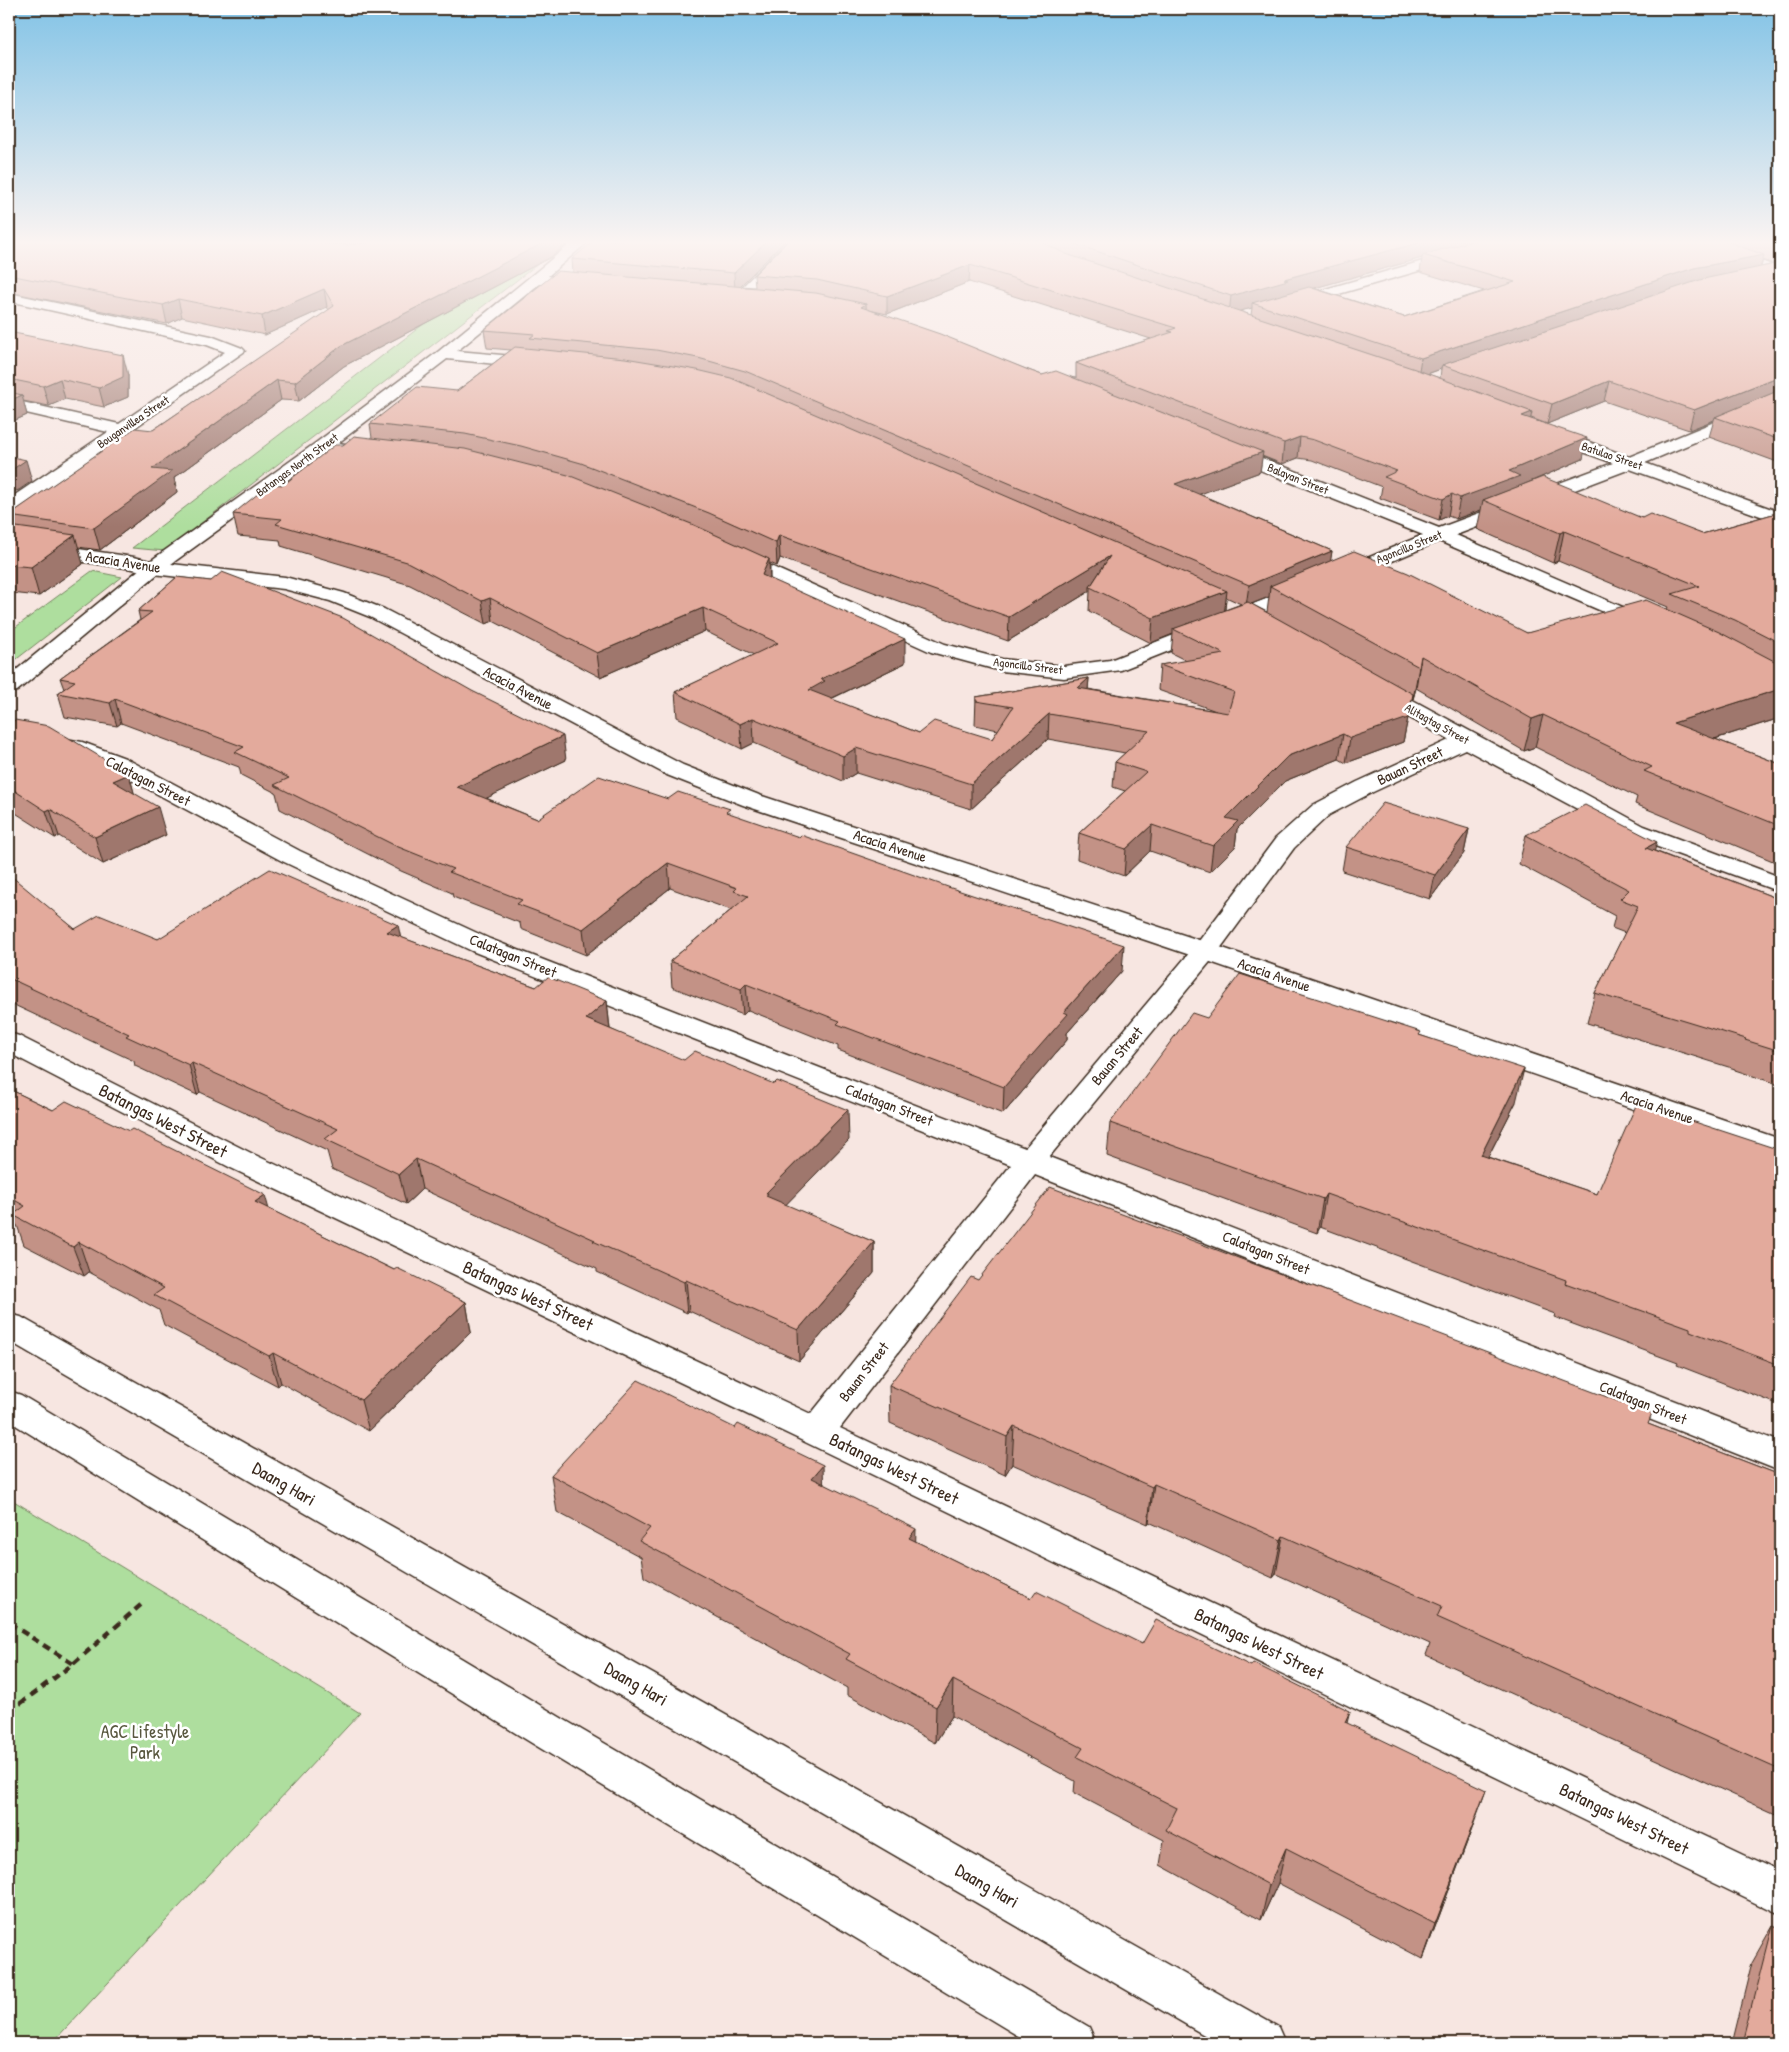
<svg xmlns="http://www.w3.org/2000/svg" width="1789" height="2052" font-family="'Patrick Hand',sans-serif">
  <style>
    .green { fill: #aede9e; stroke: #74845e }
    .lines { fill: none; stroke-linecap: round; stroke-linejoin: round }
    .minor-casing { stroke: #3b2a1e; stroke-width: 3 }
    .tertiary-casing { stroke: #3b2a1e; stroke-width: 3 }
    .primary-casing { stroke: #3b2a1e; stroke-width: 3 }
    .path { stroke: #3b2a1e; stroke-width: 4.5; stroke-dasharray: 8 5.5; stroke-linecap: butt }
    .minor { fill: #fff; fill-rule: evenodd }
    .tertiary { fill: #fff; fill-rule: evenodd }
    .primary { fill: #fff; fill-rule: evenodd }
    .wall { fill: #c39286; stroke: #3b2a1e; fill-rule: evenodd }
    .shaded-wall { fill: #9f776d; stroke: #3b2a1e }
    .building { fill: #e3aa9c; stroke: #3b2a1e }
    .labels { text-anchor: middle; stroke-width: 5; stroke-linejoin: round; paint-order: stroke }
    .far-street-label { font-size: 12px; fill: #3b2a1e; stroke: #fff }
    .street-label { font-size: 15px; fill: #3b2a1e; stroke: #fff }
    .near-street-label { font-size: 18px; fill: #3b2a1e; stroke: #fff }
    .near-park-label { font-size: 18px; fill: #58573e; stroke: #fff }
  </style>
  <rect width="100%" height="100%" fill="#f7e6e1"/>
  <filter id="ink" filterUnits="userSpaceOnUse"><feTurbulence type="fractalNoise" baseFrequency=".02" numOctaves="2"/><feDisplacementMap in="SourceGraphic" scale="10" xChannelSelector="R" yChannelSelector="G"/><feConvolveMatrix kernelMatrix="1 2 1 2 8 2 1 2 1" color-interpolation-filters="sRGB"/></filter>
  <g filter="url(#ink)">
    <g class="green">
      <polygon points="533,240 569,240 165,551 132,548"/>
      <polygon points="92,571 122,577 9,665 9,632"/>
      <polygon points="9,1498 360,1713 52,2043 9,2043"/>
    </g>
    <g class="lines">
      <g class="minor-casing">
        <g id="minor">
          <polygon points="575,240 590,240 548,276 588,280 590,283 588,286 539,284 457,351 535,358 541,360 543,363 541,366 535,368 447,359 338,443 376,448 379,452 376,456 370,457 326,452 160,572 17,691 9,692 9,676 146,564 317,442 439,351"/>
          <polygon points="789,240 804,240 745,300 735,300 733,297 735,294"/>
          <polygon points="1496,240 1518,240 1516,243 1297,306 1287,306 1285,303 1287,300"/>
          <polygon points="1684,240 1704,240 1780,268 1780,277 1686,243"/>
          <polygon points="9,293 211,336 242,348 245,351 15,511 9,512 9,499 108,432 9,409 9,399 119,424 225,352 207,345 9,301"/>
          <polygon points="1780,395 1780,406 1645,463 1780,512 1780,523 1630,469 1456,535 1655,621 1658,625 1655,629 1648,631 1439,541 1350,579 1343,581 1336,579 1333,575 1336,571 1423,535 1220,454 1217,450 1220,446 1226,445 1232,446 1439,528 1613,463 1545,438 1543,434 1545,430 1557,430 1629,457"/>
          <polygon points="735,550 945,644 1002,659 1064,666 1110,660 1294,588 1301,586 1308,588 1311,592 1308,596 1121,670 1064,678 1001,671 931,652 728,560 725,556 728,552"/>
          <polygon points="1379,685 1387,686 1644,826 1780,877 1780,892 1628,836 1465,749 1373,792 1329,815 1294,848 1214,957 1049,1157 1780,1442 1780,1471 1035,1175 840,1428 1780,1872 1780,1915 805,1442 231,1168 9,1053 9,1033 19,1036 253,1154 811,1414 1011,1165 472,951 282,861 109,768 69,753 9,742 9,728 82,742 125,758 300,851 490,939 1025,1148 1196,945 1276,838 1313,805 1357,782 1449,740 1371,696 1368,691 1371,686"/>
        </g>
      </g>
      <g class="tertiary-casing">
        <polygon id="tertiary" points="9,539 134,557 154,562 285,577 344,593 384,609 683,765 759,795 1214,945 1780,1139 1780,1160 1196,957 743,805 667,775 370,617 330,601 284,589 153,574 133,569 9,551"/>
      </g>
      <g class="primary-casing">
        <g id="primary">
          <polygon points="9,1314 21,1317 1278,2027 1285,2043 1218,2043 9,1341"/>
          <polygon points="9,1391 21,1395 563,1719 1089,2027 1096,2043 1030,2043 535,1745 9,1421"/>
        </g>
      </g>
      <g class="path">
        <polyline points="9,1623 73,1664"/>
        <polyline points="9,1712 73,1664 143,1603"/>
      </g>
      <use href="#minor" class="minor"/>
      <use href="#tertiary" class="tertiary"/>
      <use href="#primary" class="primary"/>
    </g>
    <g class="wall">
      <polygon points="9,240 572,240 551,257 344,366 299,401 281,400 174,478 177,492 100,550 78,547 83,564 39,596 11,593 9,594 9,526 10,526 9,523 9,515 153,430 329,310 327,307 265,335 182,317 167,324 9,292"/>
      <path d="M786,240L740,286L755,287L754,275L789,240H1780V463L1709,437L1714,420L1689,430L1604,401L1547,424L1531,418L1530,419L1583,459L1518,487L1642,518L1702,534L1780,512V718L1715,739L1780,764V864L1635,804L1637,797L1535,747L1524,751L1416,688L1413,699L1412,698L1403,742L1346,763L1339,759L1285,781L1237,829L1235,847L1210,872L1150,851L1124,876L1077,859L1079,833L1125,791L1113,787L1115,762L1125,753L1048,739L971,809L856,773L843,781L754,743L742,749L677,717L675,692L754,655L705,631L600,677L493,621L486,624L410,585L281,546L280,540L238,536L233,514L283,485L343,445L372,438L370,424L457,391L511,350L487,348L484,330L573,272L572,259ZM1422,258L1420,272L1484,291L1404,317L1314,288ZM1763,260L1774,264L1761,267ZM969,282L1151,339L1076,363V378L1042,375L1031,371L869,310L887,314ZM1252,308L1251,315L1239,311ZM1441,369L1440,378L1427,374ZM1262,456L1282,464L1298,458L1312,460L1382,487L1380,498L1439,520L1448,516L1456,519L1481,510L1477,529L1553,563L1558,561L1668,607L1667,609L1527,633L1330,561L1332,551L1199,494L1260,472ZM780,558L1008,641L1090,591L1089,611L1151,643L1173,634L1171,653L1187,661L1160,665L1158,690L1216,711L1088,689L1089,678L976,697L975,725L998,730L992,739L919,733L831,699L905,663L770,579V563L777,566ZM1226,597L1241,604L1225,610ZM1269,597L1267,612L1251,604Z"/>
      <polygon points="9,332 128,375 128,397 104,407 65,399 49,406 23,401 27,415 9,423"/>
      <polygon points="177,577 566,760 486,798 537,819 668,799 730,814 1122,971 1067,1033 1067,1040 1003,1114 838,1050 838,1046 748,1010 743,1015 672,987 670,961 731,910 670,888 586,955 521,929 520,923 453,897 452,893 401,871 280,809 276,793 241,775 239,767 121,723 117,726 65,717 58,693 64,689 60,678 140,620 138,611"/>
      <polygon points="9,725 129,774 134,793 166,835 103,864 59,836 55,838 14,812 9,817"/>
      <polygon points="1469,829 1464,853 1430,899 1342,871 1346,847"/>
      <polygon points="1526,835 1655,851 1776,898 1780,890 1780,1085 1735,1070 1735,1069 1587,1023 1595,993 1625,933 1612,928 1615,916 1519,864"/>
      <polygon points="9,877 75,929 158,939 400,937 536,987 607,1001 610,1029 849,1140 785,1205 874,1242 874,1273 799,1361 689,1311 687,1313 597,1272 597,1269 422,1189 406,1204 332,1169 327,1151 200,1092 197,1095 135,1066 134,1061 12,1004 9,995"/>
      <polygon points="1207,1018 1420,1036 1516,1102 1488,1157 1597,1194 1780,1150 1780,1405 1677,1365 1678,1363 1554,1317 1555,1314 1320,1227 1317,1233 1107,1156 1110,1123"/>
      <polygon points="9,1089 53,1110 269,1209 394,1270 466,1302 471,1332 369,1431 281,1383 278,1386 164,1325 159,1310 89,1272 84,1276 24,1245 17,1225 9,1221"/>
      <polygon points="978,1280 1648,1424 1780,1475 1780,1816 1426,1655 1430,1644 1276,1574 1273,1578 1149,1522 1148,1524 1012,1464 1005,1475 890,1423 889,1385"/>
      <polygon points="735,1428 915,1541 1031,1598 1142,1644 1347,1724 1473,1826 1423,1959 1278,1883 1261,1920 1160,1865 1164,1840 1074,1793 1075,1781 952,1716 935,1743 847,1695 847,1688 644,1577 641,1557 557,1512 551,1475"/>
      <polygon points="1773,1925 1780,2043 1732,2043 1752,1962"/>
    </g>
    <g class="shaded-wall">
      <polygon points="340,240 381,240 342,252"/>
      <polygon points="549,240 572,240 551,257 344,366 299,401 295,382 341,346"/>
      <polygon points="768,240 786,240 735,291 734,273"/>
      <polygon points="1429,240 1489,240 1423,255 1422,258 1286,296 1252,303 1252,308 1229,314 1231,296 1284,279"/>
      <polygon points="1764,255 1759,272 1442,365 1441,369 1418,377 1421,358 1694,268"/>
      <polygon points="970,265 969,282 887,314 887,296"/>
      <polygon points="324,289 327,307 265,335 262,316"/>
      <polygon points="178,299 182,317 167,324 163,305"/>
      <polygon points="866,304 867,322 861,307"/>
      <polygon points="123,355 128,375 128,397 104,407 99,388"/>
      <polygon points="1780,376 1780,394 1715,417 1714,420 1689,430 1694,410"/>
      <polygon points="60,379 65,399 49,406 43,386"/>
      <polygon points="277,380 281,400 174,478 177,492 100,550 94,528 152,469"/>
      <polygon points="1609,381 1604,401 1547,424 1552,404"/>
      <polygon points="22,395 27,415 9,423 9,401"/>
      <polygon points="1532,412 1528,432 1522,416"/>
      <polygon points="1300,437 1298,458 1282,464 1284,443"/>
      <polygon points="1587,438 1583,459 1518,487 1483,500 1481,510 1456,519 1460,498 1509,471"/>
      <polygon points="1263,452 1260,472 1173,504 1175,484"/>
      <polygon points="26,460 32,481 19,490 9,493 9,470"/>
      <polygon points="1452,494 1448,516 1439,520 1443,499"/>
      <polygon points="1564,531 1558,561 1553,563 1560,533"/>
      <polygon points="75,535 83,564 39,596 31,567"/>
      <polygon points="779,535 780,558 777,566 776,543"/>
      <polygon points="1332,551 1329,572 1270,586 1269,597 1246,606 1249,585"/>
      <polygon points="1110,556 1090,587 1090,591 1008,641 1009,617"/>
      <polygon points="769,559 770,582 762,575"/>
      <polygon points="1227,591 1224,615 1173,629 1173,634 1151,643 1153,618"/>
      <polygon points="490,598 493,621 486,624 482,601"/>
      <polygon points="703,608 705,631 600,677 597,653"/>
      <polygon points="905,639 905,663 826,701 809,690 821,679"/>
      <polygon points="1421,656 1416,688 1413,699 1419,667"/>
      <polygon points="1089,678 1087,702 1078,688"/>
      <polygon points="1780,689 1780,718 1664,755 1673,723"/>
      <polygon points="1413,694 1403,742 1346,763 1350,738"/>
      <polygon points="115,699 121,723 117,726 110,703"/>
      <polygon points="1049,714 1048,739 971,809 971,784"/>
      <polygon points="1543,715 1535,747 1524,751 1532,719"/>
      <polygon points="753,718 754,743 742,749 740,724"/>
      <polygon points="1343,734 1339,759 1285,781 1237,829 1235,847 1210,872 1213,846 1226,818 1288,756"/>
      <polygon points="563,736 566,760 460,811 457,787"/>
      <polygon points="856,748 856,773 843,781 843,756"/>
      <polygon points="129,774 136,800 113,781"/>
      <polygon points="9,795 14,812 9,817"/>
      <polygon points="158,807 166,835 103,864 95,837"/>
      <polygon points="50,809 59,836 55,838 46,811"/>
      <polygon points="1152,825 1150,851 1124,876 1126,849"/>
      <polygon points="1469,829 1464,853 1430,899 1435,875"/>
      <polygon points="1657,842 1649,871 1646,848"/>
      <polygon points="668,863 670,888 586,955 583,929"/>
      <polygon points="398,925 404,953 387,932"/>
      <polygon points="1124,945 1122,971 1067,1033 1067,1040 1003,1114 1004,1087 1064,1012"/>
      <polygon points="746,984 748,1010 743,1015 741,989"/>
      <polygon points="607,1001 610,1030 586,1019"/>
      <polygon points="192,1063 200,1092 197,1095 189,1065"/>
      <polygon points="1524,1069 1516,1102 1472,1188 1481,1155"/>
      <polygon points="848,1110 849,1140 770,1221 766,1196 766,1193"/>
      <polygon points="416,1159 422,1189 406,1204 399,1174"/>
      <polygon points="1326,1194 1320,1227 1317,1233 1323,1199"/>
      <polygon points="265,1195 273,1224 255,1202"/>
      <polygon points="79,1242 89,1272 84,1276 73,1247"/>
      <polygon points="874,1242 874,1273 799,1361 798,1330"/>
      <polygon points="686,1280 689,1311 687,1313 684,1282"/>
      <polygon points="466,1302 471,1332 369,1431 361,1400"/>
      <polygon points="273,1353 281,1383 278,1386 269,1356"/>
      <polygon points="1014,1426 1012,1464 1005,1475 1007,1437"/>
      <polygon points="823,1465 824,1501 812,1478"/>
      <polygon points="1154,1484 1149,1522 1148,1524 1152,1487"/>
      <polygon points="916,1529 915,1566 909,1538"/>
      <polygon points="1283,1536 1276,1574 1273,1578 1281,1540"/>
      <polygon points="953,1680 952,1716 935,1743 936,1707"/>
      <polygon points="1350,1711 1341,1747 1345,1722"/>
      <polygon points="1486,1790 1473,1826 1423,1959 1435,1924"/>
      <polygon points="1286,1848 1278,1883 1261,1920 1269,1885"/>
    </g>
    <g class="building">
      <polygon points="9,240 305,240 327,244 348,245 367,243 375,240 549,240 341,346 295,382 277,380 152,469 172,471 94,528 9,516 9,515 135,428 153,430 334,306 324,289 262,316 178,299 163,305 9,275"/>
      <polygon points="595,240 768,240 734,273 572,259"/>
      <polygon points="789,240 1037,240 1066,254 1415,369 1532,412 1522,416 1587,438 1509,471 1520,476 1460,498 1452,494 1443,499 1384,477 1397,471 1314,440 1300,437 1284,443 1076,363 1173,332 1168,331 1176,328 970,265 887,296 817,280 754,275"/>
      <polygon points="1069,240 1429,240 1284,279 1288,280 1231,296 1078,245"/>
      <polygon points="1476,240 1723,240 1764,255 1694,268 1421,358 1252,303 1309,287 1404,317 1515,282 1423,255"/>
      <polygon points="1761,240 1780,240 1780,247"/>
      <polygon points="1780,263 1780,376 1694,410 1609,381 1552,404 1442,365 1703,279"/>
      <polygon points="558,271 816,293 866,304 861,307 940,334 1031,371 1042,375 1056,371 1263,452 1175,484 1332,551 1249,585 745,371 698,358 656,350 530,338 535,334 484,330"/>
      <polygon points="9,332 123,355 123,377 99,388 60,379 43,386 9,379"/>
      <polygon points="515,347 625,358 697,370 731,378 1227,591 1153,618 1090,587 1110,556 1009,617 779,535 776,543 709,513 581,463 521,446 465,434 370,424 417,387 457,391"/>
      <polygon points="1780,390 1780,440 1715,417"/>
      <polygon points="9,392 22,395 9,401"/>
      <polygon points="354,436 465,449 568,475 694,525 769,559 762,575 905,639 821,679 825,681 809,690 919,733 934,721 992,739 1013,707 976,701 976,697 1089,678 1078,688 1228,713 1234,692 1160,665 1224,654 1173,629 1248,602 1413,694 1408,718 1350,738 1343,734 1288,756 1226,818 1238,821 1213,846 1152,825 1126,849 1079,833 1146,772 1115,762 1149,731 1049,714 971,784 856,748 843,756 753,718 740,724 675,692 778,643 703,608 597,653 490,598 482,601 407,562 276,524 282,519 233,514 270,484 283,485 335,445 343,445"/>
      <polygon points="9,456 26,460 13,469 9,470"/>
      <polygon points="1543,477 1642,518 1650,514 1702,534 1780,512 1780,643 1735,620 1672,594 1699,586 1564,531 1560,533 1483,500"/>
      <polygon points="9,526 75,535 31,567 9,565"/>
      <polygon points="1354,551 1408,573 1527,633 1646,600 1719,632 1780,664 1780,689 1673,723 1780,764 1780,826 1644,771 1652,767 1543,715 1532,719 1421,656 1419,667 1270,586"/>
      <polygon points="222,572 343,618 472,691 563,736 457,787 537,819 599,776 668,799 678,792 730,809 726,812 799,837 801,835 948,887 1124,945 1064,1012 1068,1014 1004,1087 837,1024 840,1021 746,984 741,989 670,961 748,896 734,891 737,888 668,863 583,929 517,904 522,900 449,872 453,869 396,846 274,785 289,778 235,752 244,747 115,699 110,703 58,693 75,681 60,678 152,612 138,611 177,577 211,581"/>
      <polygon points="15,720 49,726 129,774 113,781 158,807 95,837 50,809 46,811 9,787 9,725"/>
      <polygon points="1383,803 1469,829 1435,875 1346,847"/>
      <polygon points="1585,805 1657,842 1646,848 1776,898 1780,890 1780,1051 1745,1040 1746,1039 1595,993 1638,906 1620,899 1629,890 1526,835"/>
      <polygon points="270,869 398,925 387,932 536,987 548,977 607,1001 586,1019 684,1060 695,1051 774,1084 777,1081 848,1110 766,1193 768,1193 766,1196 874,1242 798,1330 686,1280 684,1282 593,1241 595,1240 416,1159 399,1174 325,1139 338,1129 192,1063 189,1065 126,1036 129,1034 9,978 9,877 11,876 75,929 99,915 158,939"/>
      <polygon points="1240,974 1421,1032 1419,1035 1524,1069 1481,1155 1597,1194 1637,1103 1780,1150 1780,1365 1690,1331 1690,1328 1565,1283 1566,1280 1326,1194 1323,1199 1110,1123 1192,1013 1207,1018"/>
      <polygon points="9,1089 53,1110 66,1101 129,1131 132,1129 265,1195 255,1202 394,1270 397,1268 466,1302 361,1400 273,1353 269,1356 154,1295 164,1288 79,1242 73,1247 13,1215 25,1206 9,1197"/>
      <polygon points="1050,1187 1652,1414 1648,1424 1780,1475 1780,1770 1437,1617 1442,1606 1283,1536 1281,1540 1154,1484 1152,1487 1014,1426 1007,1437 889,1385 971,1277 978,1280"/>
      <polygon points="638,1380 735,1428 738,1424 823,1465 812,1478 916,1529 909,1538 1031,1598 1036,1591 1142,1644 1156,1620 1251,1666 1253,1663 1350,1711 1345,1722 1486,1790 1435,1924 1286,1848 1269,1885 1166,1830 1177,1808 1077,1757 1083,1748 953,1680 936,1707 846,1659 850,1654 639,1541 650,1528 551,1475"/>
      <polygon points="1773,1925 1780,1928 1780,2043 1743,2043"/>
    </g>
  </g>
  <linearGradient id="sky" x2="0" y2="1"><stop stop-color="#82c3e6"/><stop offset="0.46" stop-color="#fbf4f2"/><stop offset="1" stop-color="#fbf4f2" stop-opacity="0"/></linearGradient>
  <rect width="1789" height="527" fill="url(#sky)"/>
  <g class="labels">
    <g class="far-street-label">
      <text transform="translate(133 422) rotate(-34)" y="4">Bouganvillea Street</text>
      <text transform="translate(1612 456) rotate(19)" y="4">Batulao Street</text>
      <text transform="translate(297 465) rotate(-36)" y="4">Batangas North Street</text>
      <text transform="translate(1298 479) rotate(22)" y="4">Balayan Street</text>
      <text transform="translate(1409 547) rotate(-22)" y="4">Agoncillo Street</text>
      <text transform="translate(1028 666) rotate(7)" y="4">Agoncillo Street</text>
      <text transform="translate(1437 724) rotate(29)" y="4">Alitagtag Street</text>
    </g>
    <g class="street-label">
      <text transform="translate(123 562) rotate(9)" y="5">Acacia Avenue</text>
      <text transform="translate(518 688) rotate(28)" y="5">Acacia Avenue</text>
      <text transform="translate(1410 766) rotate(-25)" y="5">Bauan Street</text>
      <text transform="translate(148 781) rotate(27)" y="5">Calatagan Street</text>
      <text transform="translate(890 846) rotate(18)" y="5">Acacia Avenue</text>
      <text transform="translate(513 956) rotate(22)" y="5">Calatagan Street</text>
      <text transform="translate(1274 975) rotate(19)" y="5">Acacia Avenue</text>
      <text transform="translate(1117 1056) rotate(-50)" y="5">Bauan Street</text>
      <text transform="translate(889 1105) rotate(21)" y="5">Calatagan Street</text>
      <text transform="translate(1657 1107) rotate(19)" y="5">Acacia Avenue</text>
      <text transform="translate(1266 1253) rotate(22)" y="5">Calatagan Street</text>
      <text transform="translate(864 1372) rotate(-52)" y="5">Bauan Street</text>
      <text transform="translate(1643 1403) rotate(22)" y="5">Calatagan Street</text>
    </g>
    <g class="near-street-label">
      <text transform="translate(163 1121) rotate(27)" y="6">Batangas West Street</text>
      <text transform="translate(528 1296) rotate(25)" y="6">Batangas West Street</text>
      <text transform="translate(894 1469) rotate(26)" y="6">Batangas West Street</text>
      <text transform="translate(284 1484) rotate(30)" y="6">Daang Hari</text>
      <text transform="translate(1259 1644) rotate(26)" y="6">Batangas West Street</text>
      <text transform="translate(636 1684) rotate(30)" y="6">Daang Hari</text>
      <text transform="translate(1624 1819) rotate(26)" y="6">Batangas West Street</text>
      <text transform="translate(987 1886) rotate(30)" y="6">Daang Hari</text>
    </g>
    <g class="near-park-label">
      <text x="145" y="1738">AGC Lifestyle<tspan x="145" dy="21">Park</tspan></text>
    </g>
  </g>
  <rect width="1789" height="2052" fill="none" stroke="#fff" stroke-width="30"/>
  <rect x="15" y="15" width="1759" height="2022" fill="none" stroke="#3b2a1e" stroke-width="2" filter="url(#ink)"/>
</svg>
